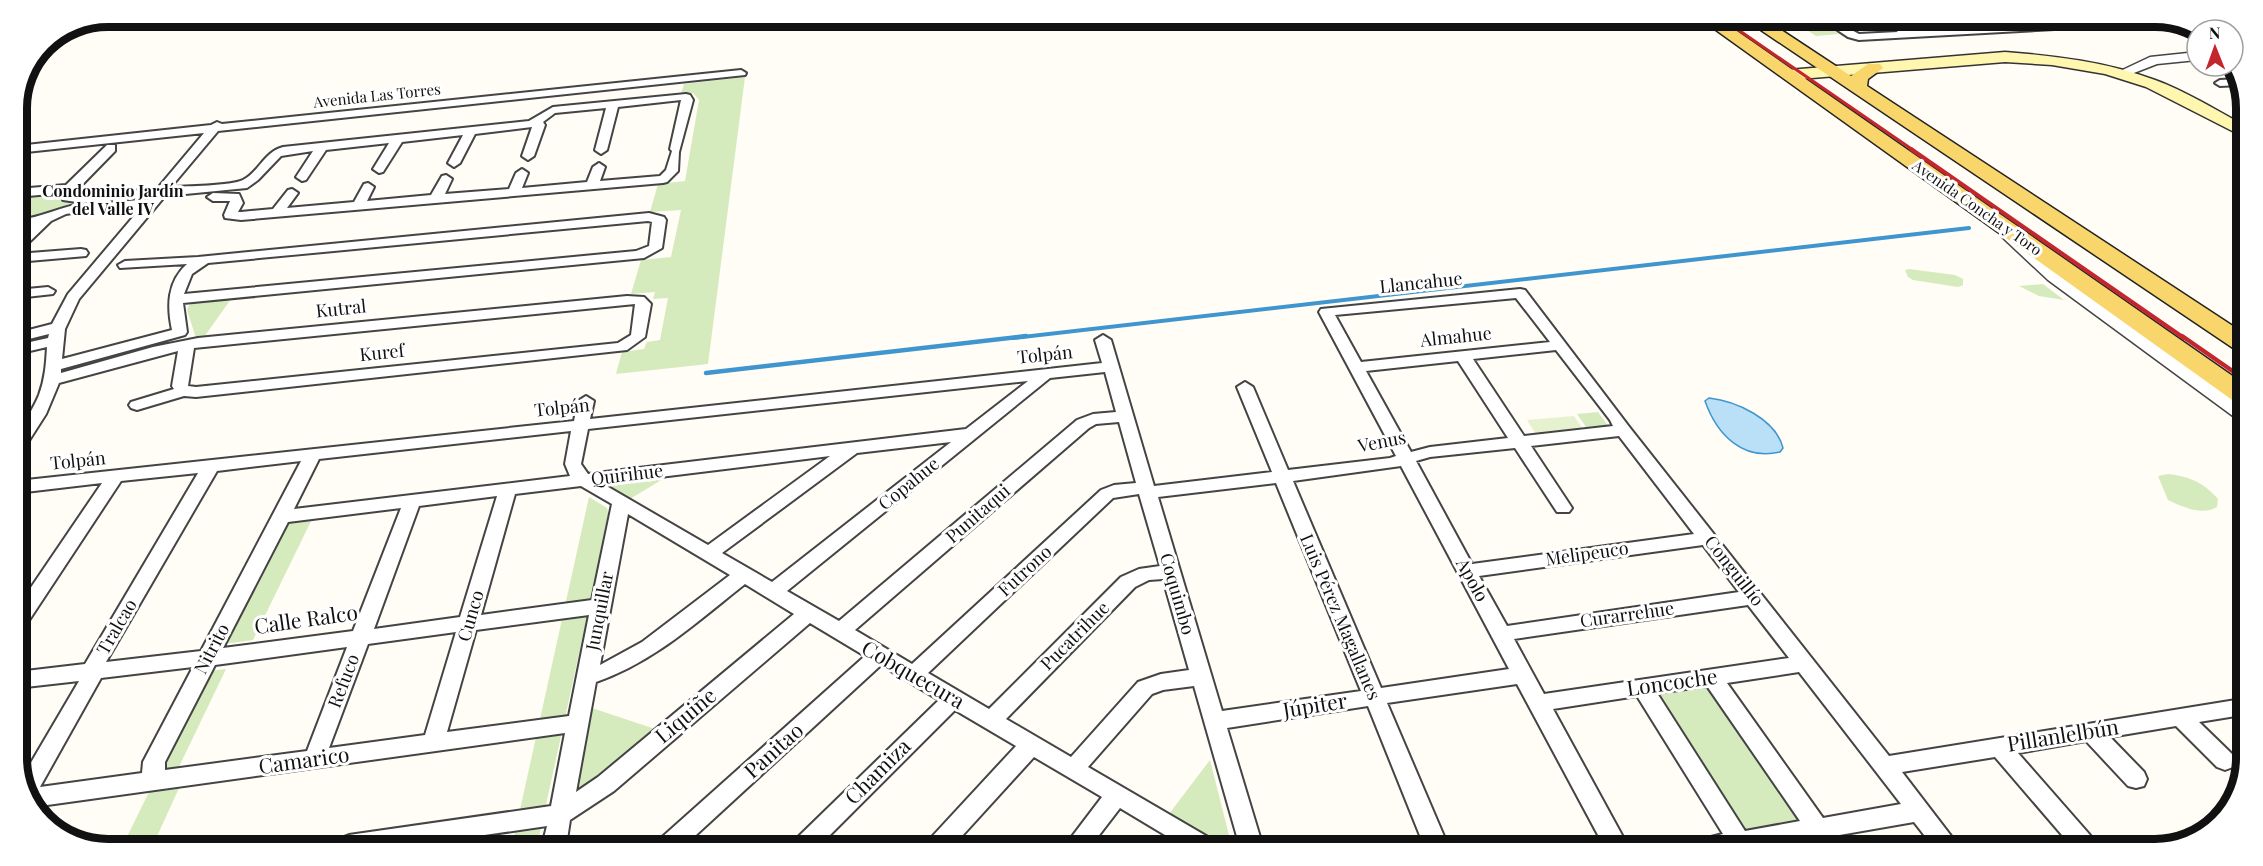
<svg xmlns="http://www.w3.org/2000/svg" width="2263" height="866" font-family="'Playfair Display',serif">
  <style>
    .green { fill: #d5ebbd }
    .pitch { fill: #e6f2cf }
    .water { fill: #b9e0f7; stroke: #3f96cf; stroke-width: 1.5 }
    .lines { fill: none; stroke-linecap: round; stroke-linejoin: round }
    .stream-far1 { stroke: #3f96cf; stroke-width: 4 }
    .stream { stroke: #3f96cf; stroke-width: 4.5 }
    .minor-casing { stroke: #444; stroke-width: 4 }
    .tertiary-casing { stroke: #444; stroke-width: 3 }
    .secondary-casing { stroke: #333; stroke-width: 3 }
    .primary-casing { stroke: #222; stroke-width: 3 }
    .minor { fill: #fff; fill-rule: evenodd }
    .tertiary { fill: #fff; fill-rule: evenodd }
    .secondary { fill: #fff6b0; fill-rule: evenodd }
    .primary { fill: #f9d66b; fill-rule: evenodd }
    .rail-far2 { stroke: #c4262e; stroke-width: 3 }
    .rail-far1 { stroke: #c4262e; stroke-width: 4 }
    .rail { stroke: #c4262e; stroke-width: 4.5 }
    .labels { text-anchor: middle; stroke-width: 6; stroke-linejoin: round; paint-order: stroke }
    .far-street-label { font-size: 15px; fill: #111; stroke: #fff }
    .far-neighbourhood-label { font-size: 16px; font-weight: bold; fill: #111; stroke: #fff }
    .street-label { font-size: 18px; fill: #111; stroke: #fff }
    .near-street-label { font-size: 21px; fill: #111; stroke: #fff }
    .rim { fill: none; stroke: #111; stroke-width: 8 }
  </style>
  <rect width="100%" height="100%" fill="#fffdf5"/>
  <g class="green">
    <polygon points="1793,21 1818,21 1839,34 1816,36"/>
    <polygon points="745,77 708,364 616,374 622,352 644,349 647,342 660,340 668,298 653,299 655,292 631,294 641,260 671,257 681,210 650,212 658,184 685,181 699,100 693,93 681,94 684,84"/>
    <polygon points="54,193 63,201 98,200 95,204 59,208 32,220 17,222 17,196"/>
    <polygon points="1909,269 1955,275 1963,279 1963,285 1958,287 1913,280 1908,277 1905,270"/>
    <polygon points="2043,284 2064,300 2039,296 2019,286"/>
    <polygon points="231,299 204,337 196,338 187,310 189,305 198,301"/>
    <polygon points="1598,412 1609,427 1588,430 1577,414"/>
    <path d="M2168,474C2188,476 2205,483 2218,499L2217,507C2202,516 2183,507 2168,500L2158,476Z"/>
    <polygon points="668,476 630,499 606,483"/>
    <polygon points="589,497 607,508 609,516 537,846 512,846"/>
    <polygon points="315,513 253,640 209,646 289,516"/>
    <polygon points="226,669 176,773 141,778 195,673"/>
    <polygon points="1713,685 1805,820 1738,831 1652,694"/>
    <polygon points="589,707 655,729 578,793"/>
    <polygon points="1210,760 1232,847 1223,847 1169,814"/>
    <polygon points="180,786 153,845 123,845 150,790"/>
  </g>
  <polygon class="pitch" points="1574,416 1583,429 1536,434 1527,420"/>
  <path class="water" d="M1709,398C1736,401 1776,419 1783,448L1780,452C1743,461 1717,435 1705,401Z"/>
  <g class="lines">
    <polyline class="stream-far1" points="1013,338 1969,228"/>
    <polyline class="stream" points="706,373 1026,336"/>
    <g class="minor-casing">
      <g id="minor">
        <polygon points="1824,21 1835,21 1859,34 1898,32 1883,21 1895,21 1911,31 2087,21 2185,21 2190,25 2123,29 2109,26 1859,40 1848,37"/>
        <polygon points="2219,66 2233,66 2236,74 2220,68"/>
        <path d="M741,70L746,73L745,75L218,131L171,187C187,186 231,186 243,180C259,172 264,152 283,147L529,121L553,107L686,94L690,95L693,100L679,152L678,171L667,182L663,183L241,220L225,218L224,215L230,201H213L207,197L213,193L239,194L243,203L238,212H241L273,209L288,190L292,189L298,193L287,208L354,202L364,184L368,183L374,187L367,201L431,195L442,176L446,175L452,179L445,194L509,189L516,173L522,169L528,173L522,188L587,182L593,167L599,163L605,167L600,181L660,176L666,170L672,151L670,149L681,100L618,107L607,150L601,154L595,150L606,108L555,113L543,122L545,125L534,156L528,160L522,156L532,127L475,134L460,163L454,167L448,163L463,135L402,142L383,172L379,173L373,169L389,143L326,150L306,180L302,181L296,177L313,151L281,156L258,180L247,188L165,196L79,299L65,329L62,359L172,330C167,306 167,282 187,264L120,268L118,265L125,261L198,257L649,213L664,217L666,220L662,248L644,258L183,303L187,332L185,335L61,369V373L153,347L198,338L627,296L644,297L651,304L645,337L627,350L196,397L184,396L137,410L131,408L129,405L131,402L174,389L172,386L178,351L59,383L46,414L23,450L17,451C17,427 30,417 39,395C45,379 46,364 47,347L17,354V345L48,338L49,334L17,342V333L52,324L68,294L150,197L83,203L63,200L61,193L17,197V189L66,185L107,145H115V151L73,194L83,195L157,189L204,133L17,153V146L211,125L217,122L222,124ZM648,221L652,222L649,246L636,251L184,294L192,274L208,263ZM635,304L631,335L618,343L196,387L188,386L194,348Z"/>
        <polygon points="2238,79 2240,85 2220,86 2215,83 2220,80"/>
        <polygon points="22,166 28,170 21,178 17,179 17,168"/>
        <path d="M86,203L91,204L92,207L91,210L66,214L51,221L22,249L17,250V238L28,227L17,228V220C42,218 60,206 86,203Z"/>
        <polygon points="81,249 86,250 88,253 86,256 17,262 17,254"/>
        <polygon points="48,287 55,291 53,294 17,298 17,290"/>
        <path d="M1520,289L1525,290L1630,428L1889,756L2242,699V715L2199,722L2233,755L2236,761L2233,767L2225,770L2217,767L2176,726L2110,737L2144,772L2147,779L2144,786L2136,788L2128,786L2086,741L2018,753L2096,842L2099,849H2074L1995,757L1902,772L1961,849H1935L1914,822L1759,849L1692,848L1695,841L1723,834L1637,696L1553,709L1629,848H1605L1517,684L1387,703L1449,848H1425L1368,706L1227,728L1263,847H1240L1194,686L1163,690L1152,694L1088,767L1213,840L1216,847H1185L1120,808L1090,847H1064L1102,797L1034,757L952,847H926L929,840L1016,746L955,710L819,846H793L796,839L939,700L881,665L684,846H656L660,839L865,656L810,623L614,791L570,820L566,846H542L547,826L416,845H337L341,838L349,835L551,806L565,733L33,807L22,778L79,681L17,688V672L85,664L198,473L121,481L24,628L17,630V608L102,483L17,493V481L574,421L578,401L586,396L594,401L590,419L1102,363L1095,340L1103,335L1111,340L1154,486L1272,472L1237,387L1245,382L1253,387L1288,470L1390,458L1396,456L1319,312L1321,309ZM1516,298L1550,342L1361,362L1335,315ZM1556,350L1610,420L1613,426L1524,436L1473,359ZM1458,361L1508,438L1430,447L1411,452L1366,371ZM1105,372L1116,412L1093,414L1077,420L839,621L787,591L1050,378ZM1028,381L966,429L588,474L581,464L588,429ZM1119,422L1136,483L1114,485L1101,490L912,664L855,630L1089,428L1096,424ZM571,431L565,464L570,476L294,509L319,459ZM1619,436L1694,534L1472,564L1416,461L1430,457L1515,448L1557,512H1569L1572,508L1531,446ZM951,442L772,582L722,553L857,453ZM830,456L708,545L603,484ZM301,461L201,651L106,662L217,471ZM1401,466L1509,669L1381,688L1293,481ZM1276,483L1361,691L1222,711L1158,497ZM581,486L612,504L592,600L481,615L515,494ZM1139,494L1160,566L1139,569L1121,577L989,709L928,673L1113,498ZM497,496L460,617L374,629L419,506ZM401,508L353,631L223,648L288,522ZM628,514L730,575L642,642L600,665ZM1703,545L1739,592L1507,626L1479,576ZM1163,579L1189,670L1161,674L1138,682L1071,757L1006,719L1135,587L1149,580ZM745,584L794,614L598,777L576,792L596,682C654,662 698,621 745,584ZM1748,605L1789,658L1544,694L1514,639ZM589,615L569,716L447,732L476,630ZM456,632L425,735L329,748L368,644ZM347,647L307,751L165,770V762L215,665ZM193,667L143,762L142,773L40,787L101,678ZM1799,672L1901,804L1823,818L1727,683ZM1707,686L1800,821L1745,831L1657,693Z"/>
      </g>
    </g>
    <g class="tertiary-casing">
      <g id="tertiary">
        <polygon points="2197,52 2197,60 2157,64 2121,78 2114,74 2150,57"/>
        <polygon points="2008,228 2014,229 2060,272 2244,404 2244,420 2237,419 2048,280 2002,237 2000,233 2002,229"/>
      </g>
    </g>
    <g class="secondary-casing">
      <path id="secondary" d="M2005,52C2056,56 2106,62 2155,80C2186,91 2217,111 2246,126V138L2146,87L2105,74L2052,65L2005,62L1788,80L1780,75L1788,70Z"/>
    </g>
    <g class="primary-casing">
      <g id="primary">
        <polygon points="1702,20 1721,20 2244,384 2244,404 2235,402"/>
        <polygon points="1746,20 1766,20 1851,76 1868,64 1880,64 1883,68 1868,79 1867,86 2245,334 2245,352 2236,350"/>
      </g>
    </g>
    <use href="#minor" class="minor"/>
    <use href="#tertiary" class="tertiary"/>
    <use href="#secondary" class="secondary"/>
    <use href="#primary" class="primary"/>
    <polyline class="rail-far2" points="1724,20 1913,150"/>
    <polyline class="rail-far1" points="1911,149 2184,338"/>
    <polyline class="rail" points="2182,336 2244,379"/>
  </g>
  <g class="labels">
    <g class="far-street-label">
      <text transform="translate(377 96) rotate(-6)" y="5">Avenida Las Torres</text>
      <text transform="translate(1977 208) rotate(35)" y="5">Avenida Concha y Toro</text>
    </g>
    <g class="far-neighbourhood-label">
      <text x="113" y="197">Condominio Jardín<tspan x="113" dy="18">del Valle IV</tspan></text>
    </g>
    <g class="street-label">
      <text transform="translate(1421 283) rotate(-6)" y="6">Llancahue</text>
      <text transform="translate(341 309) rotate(-6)" y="6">Kutral</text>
      <text transform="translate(1456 337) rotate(-6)" y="6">Almahue</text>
      <text transform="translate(382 353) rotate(-6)" y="6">Kuref</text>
      <text transform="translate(1045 355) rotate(-6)" y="6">Tolpán</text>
      <text transform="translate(562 408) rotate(-6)" y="6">Tolpán</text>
      <text transform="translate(1382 442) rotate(-11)" y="6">Venus</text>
      <text transform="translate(78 461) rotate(-6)" y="6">Tolpán</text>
      <text transform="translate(627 475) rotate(-7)" y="6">Quirihue</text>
      <text transform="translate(909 484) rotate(-39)" y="6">Copahue</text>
      <text transform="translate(978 514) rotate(-41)" y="6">Punitaqui</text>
      <text transform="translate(1587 554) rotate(-8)" y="6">Melipeuco</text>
      <text transform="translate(1025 571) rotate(-43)" y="6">Futrono</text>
      <text transform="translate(1734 571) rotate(52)" y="6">Conguillío</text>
      <text transform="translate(1472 580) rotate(61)" y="6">Apolo</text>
      <text transform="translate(1177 594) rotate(74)" y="6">Coquimbo</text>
      <text transform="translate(600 611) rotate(-79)" y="6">Junquillar</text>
      <text transform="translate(1627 615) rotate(-8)" y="6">Curarrehue</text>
      <text transform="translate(471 616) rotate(-74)" y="6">Cunco</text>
      <text transform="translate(1340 617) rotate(67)" y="6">Luis Pérez Magallanes</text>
      <text transform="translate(117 627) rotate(-60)" y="6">Tralcao</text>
      <text transform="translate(1075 636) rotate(-45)" y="6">Pucatrihue</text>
      <text transform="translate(212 649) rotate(-62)" y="6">Nitrito</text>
      <text transform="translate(344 681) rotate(-69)" y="6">Refuco</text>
    </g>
    <g class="near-street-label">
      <text transform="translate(306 620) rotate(-8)" y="7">Calle Ralco</text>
      <text transform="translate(913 675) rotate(30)" y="7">Cobquecura</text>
      <text transform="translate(1672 683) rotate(-8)" y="7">Loncoche</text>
      <text transform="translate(1315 706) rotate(-9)" y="7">Júpiter</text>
      <text transform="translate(686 716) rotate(-40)" y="7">Liquiñe</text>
      <text transform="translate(2063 736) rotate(-9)" y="7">Pillanlelbún</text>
      <text transform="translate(774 751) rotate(-42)" y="7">Panitao</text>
      <text transform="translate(304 761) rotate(-8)" y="7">Camarico</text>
      <text transform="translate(878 772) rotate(-45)" y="7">Chamiza</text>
    </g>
  </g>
  <path d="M0 0H2263V866H0ZM108 27H2155A81 81 0 0 1 2236 108V758A81 81 0 0 1 2155 839H108A81 81 0 0 1 27 758V108A81 81 0 0 1 108 27Z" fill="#fff" fill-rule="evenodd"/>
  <path class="rim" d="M108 27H2155A81 81 0 0 1 2236 108V758A81 81 0 0 1 2155 839H108A81 81 0 0 1 27 758V108A81 81 0 0 1 108 27Z"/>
  <g transform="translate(2215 48) rotate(359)"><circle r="28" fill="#ffffff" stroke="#a0a0a0" stroke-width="1.5"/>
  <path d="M0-4.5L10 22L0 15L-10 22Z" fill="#c4262e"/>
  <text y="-9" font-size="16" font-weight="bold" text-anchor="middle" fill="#111111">N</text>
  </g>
</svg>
